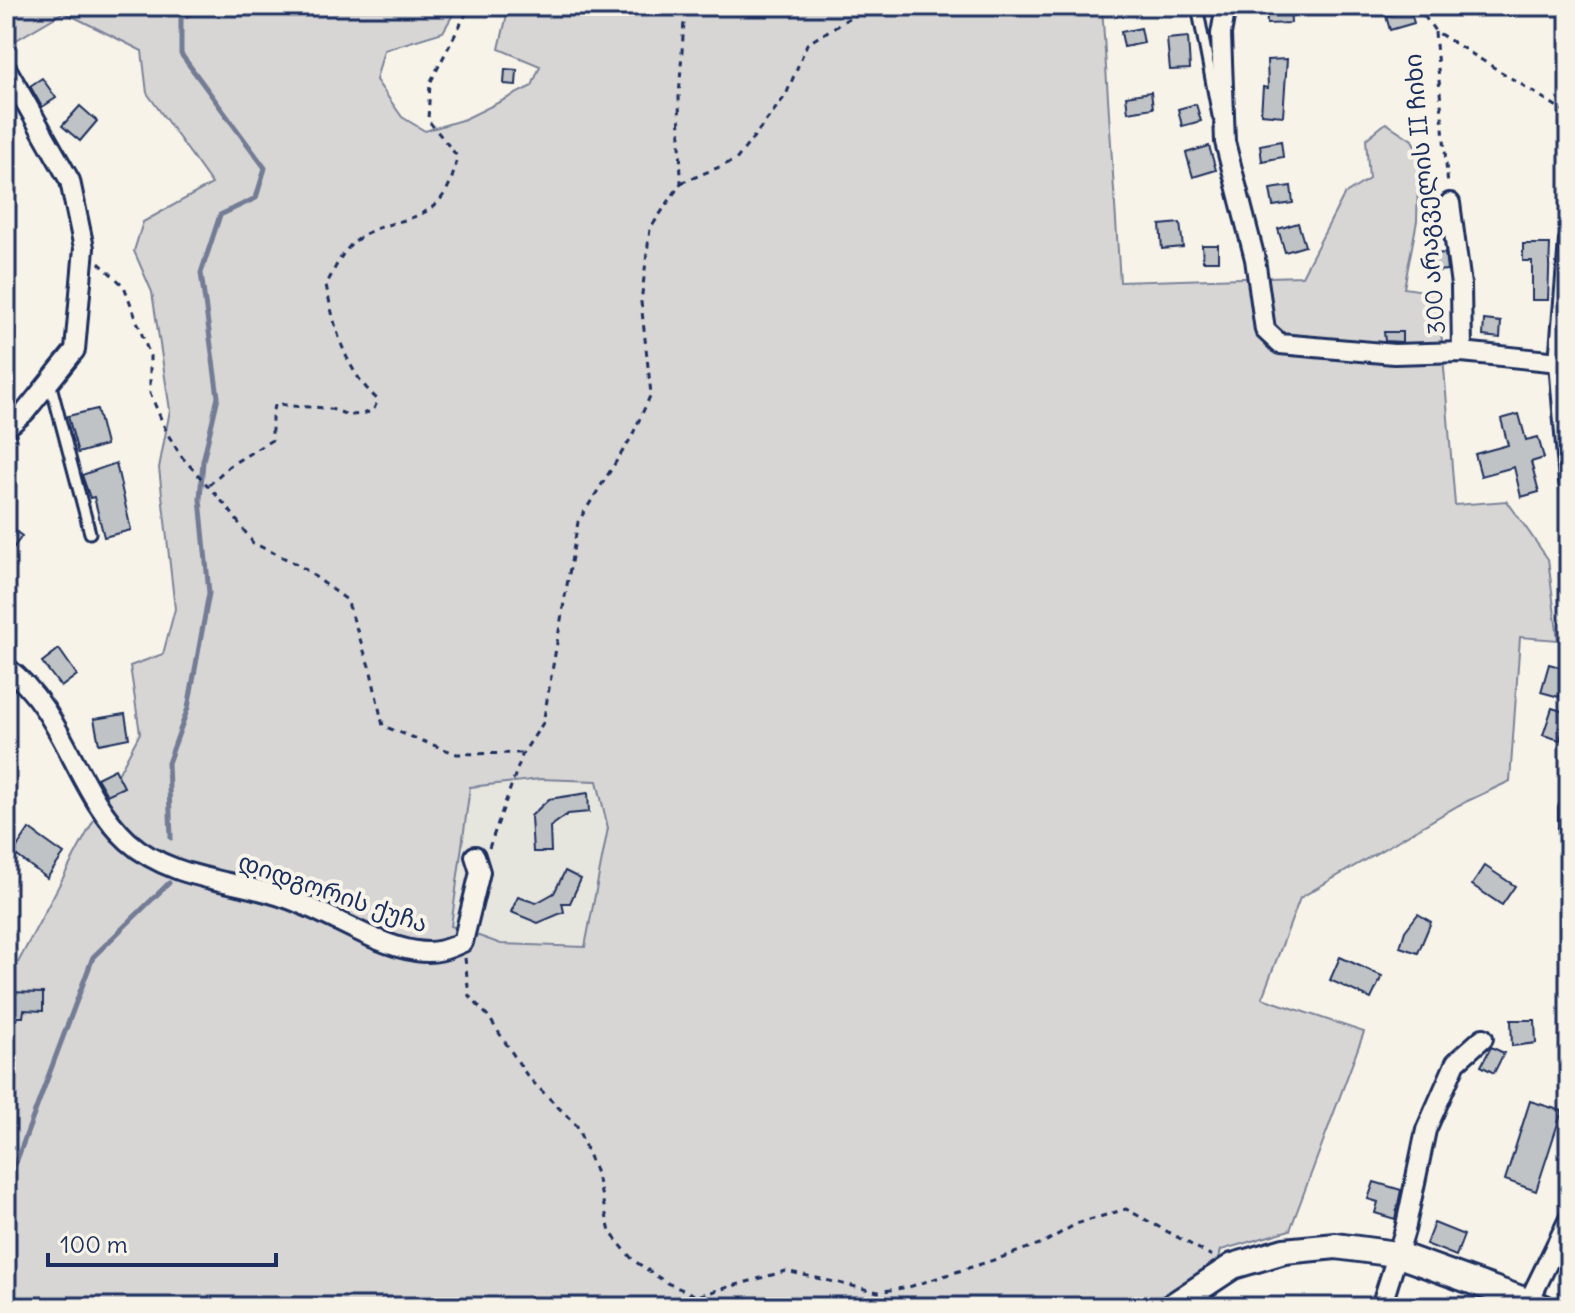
<svg xmlns="http://www.w3.org/2000/svg" width="1575" height="1313" font-family="Delius,'Noto Sans Georgian',sans-serif">
  <style>
    .built { fill: #e6e5de }
    .green { fill: #d7d6d4; stroke: #798299; stroke-width: 2; fill-rule: evenodd }
    .lines { fill: none; stroke-linecap: round; stroke-linejoin: round }
    .stream { stroke: #727c95; stroke-width: 5 }
    .building { fill: #c0c3c5; stroke: #1b2f5e; stroke-width: 2 }
    .lane-casing { stroke: #1b2f5e; stroke-width: 15 }
    .street-casing { stroke: #1b2f5e; stroke-width: 24 }
    .secondary-casing { stroke: #1b2f5e; stroke-width: 30 }
    .path { stroke: #1b2f5e; stroke-width: 3; stroke-dasharray: 6 6; stroke-linecap: butt }
    .lane { stroke: #f7f3e8; stroke-width: 9 }
    .street { stroke: #f7f3e8; stroke-width: 18 }
    .secondary { stroke: #f7f3e8; stroke-width: 24 }
    .labels { text-anchor: middle; stroke-width: 8; stroke-linejoin: round; paint-order: stroke }
    .street-label { font-size: 24px; fill: #1b2f5e; stroke: #f7f3e8 }
  </style>
  <rect width="100%" height="100%" fill="#f7f3e8"/>
  <filter id="ink" filterUnits="userSpaceOnUse"><feTurbulence type="fractalNoise" baseFrequency=".0125" numOctaves="2"/><feDisplacementMap in="SourceGraphic" scale="16" xChannelSelector="R" yChannelSelector="G"/><feConvolveMatrix kernelMatrix="1 2 1 2 8 2 1 2 1" color-interpolation-filters="sRGB"/></filter>
  <g filter="url(#ink)">
    <polygon class="built" points="541,779 597,781 608,828 585,948 501,944 451,926 470,787"/>
    <path class="green" d="M6,6H458L443,32L384,50L376,80L402,117L425,131L465,119L532,86L540,66L499,49L509,6H1102L1120,282L1302,276L1344,195L1369,179L1366,139L1386,123L1412,140L1426,167L1418,185L1417,221L1404,288L1438,293L1455,505L1507,501L1548,559L1558,640L1520,637L1510,781L1459,805L1300,898L1262,998L1364,1032L1290,1230L1221,1250L1206,1307H6V985L140,733L130,666L163,654L175,609L159,468L170,410L152,292L134,251L143,222L212,184L147,93L142,51L64,12L6,46ZM540,779L597,781L608,828L585,947L501,944L451,926L470,787Z"/>
    <g class="lines">
      <g class="stream">
        <polyline points="171,838 168,763 188,708 209,593 200,499 203,461 218,397 201,273 220,215 256,198 265,168 181,54 181,18 206,6"/>
        <polyline points="6,1189 93,957 169,883"/>
      </g>
    </g>
    <g class="building">
      <polygon points="1266,6 1290,6 1291,23 1267,24"/>
      <polygon points="1410,10 1414,23 1390,30 1386,16"/>
      <polygon points="1141,28 1144,43 1124,47 1121,32"/>
      <polygon points="1188,37 1190,69 1170,70 1167,39"/>
      <polygon points="1287,59 1283,116 1261,114 1263,87 1268,88 1267,60"/>
      <polygon points="505,69 517,70 516,85 504,84"/>
      <polygon points="42,78 56,98 42,107 30,86"/>
      <polygon points="1151,92 1153,108 1128,112 1126,96"/>
      <polygon points="1196,104 1201,121 1182,126 1178,109"/>
      <polygon points="80,106 97,121 80,141 62,126"/>
      <polygon points="1281,141 1283,157 1262,161 1260,145"/>
      <polygon points="1209,146 1216,170 1193,177 1186,153"/>
      <polygon points="1291,186 1293,203 1273,206 1270,189"/>
      <polygon points="1180,223 1183,247 1162,249 1160,225"/>
      <polygon points="1298,223 1305,246 1285,252 1278,229"/>
      <polygon points="1523,244 1550,244 1548,300 1532,300 1532,261 1523,261"/>
      <polygon points="1202,245 1218,245 1218,261 1203,261"/>
      <polygon points="1445,253 1447,270 1424,272 1423,255"/>
      <polygon points="1484,320 1501,322 1500,338 1483,336"/>
      <polygon points="1384,332 1402,332 1402,342 1385,341"/>
      <polygon points="97,409 106,445 78,453 68,416"/>
      <polygon points="1519,414 1526,440 1538,437 1544,458 1531,462 1539,492 1521,497 1514,467 1481,476 1475,454 1508,445 1501,419"/>
      <polygon points="116,463 131,530 104,537 94,497 90,498 82,475"/>
      <polygon points="6,524 22,536 6,558"/>
      <polygon points="59,649 77,675 61,687 42,662"/>
      <polygon points="1549,664 1567,669 1559,697 1541,692"/>
      <polygon points="1552,708 1568,713 1560,740 1543,735"/>
      <polygon points="125,714 129,738 99,744 94,719"/>
      <polygon points="115,769 124,787 107,795 97,778"/>
      <polygon points="588,793 589,812 568,814 550,827 551,852 533,852 531,816 549,799"/>
      <polygon points="29,829 64,854 47,878 13,853"/>
      <polygon points="1485,866 1515,886 1502,905 1472,885"/>
      <polygon points="565,871 581,879 570,903 562,903 564,912 538,923 511,912 518,897 536,903 554,893"/>
      <polygon points="1418,914 1431,922 1418,953 1400,947 1405,931"/>
      <polygon points="1340,957 1382,976 1371,999 1330,980"/>
      <polygon points="6,992 43,993 43,1011 24,1010 23,1017 6,1017"/>
      <polygon points="1511,1020 1535,1020 1536,1043 1512,1046"/>
      <polygon points="1491,1047 1504,1053 1494,1073 1481,1066"/>
      <polygon points="1530,1101 1562,1111 1536,1191 1505,1180"/>
      <polygon points="1374,1182 1401,1190 1395,1219 1375,1213 1378,1202 1368,1199"/>
      <polygon points="1434,1223 1464,1235 1456,1256 1426,1244"/>
    </g>
    <g class="lines">
      <g class="lane-casing">
        <g id="lane">
          <polyline points="1197,6 1218,116"/>
          <polyline points="50,382 90,533"/>
        </g>
      </g>
      <g class="street-casing">
        <g id="street">
          <polyline points="1226,6 1221,34 1225,142 1255,259 1265,330 1280,344 1394,354 1462,352 1559,362"/>
          <polyline points="6,68 70,181 84,248 75,350 25,412 6,428"/>
          <polyline points="1450,203 1461,285 1462,352"/>
          <polyline points="1569,241 1559,362 1569,482"/>
          <path d="M6,667C65,711 76,793 128,841C171,880 233,879 286,898C328,912 374,945 416,951C435,954 446,950 463,942L480,872L475,856"/>
          <polyline points="1569,809 1569,836"/>
          <polyline points="1529,1301 1569,1219"/>
          <polyline points="1381,1307 1405,1230 1426,1130 1456,1062 1483,1038"/>
        </g>
      </g>
      <g class="secondary-casing">
        <polyline id="secondary" points="1171,1307 1233,1266 1284,1251 1336,1246 1396,1254 1543,1307"/>
      </g>
      <g class="path">
        <polyline points="1417,6 1435,31 1569,114"/>
        <polyline points="1435,32 1448,187"/>
        <polyline points="681,183 736,160 786,95 807,44 867,7 902,6"/>
        <polyline points="99,263 124,286 150,356 150,393 167,433 181,456 228,508 253,543 299,565 347,600 371,672 383,726 457,754 523,753"/>
        <path d="M209,485L229,466L272,440V411L277,403C294,408 306,406 323,408C349,411 340,420 373,411L378,400C344,369 335,329 326,285C333,273 339,257 349,247C385,207 445,239 457,156L428,120L430,83L470,6"/>
        <polyline points="489,848 523,753 543,723 578,522 631,438 651,394 641,302 650,229 681,183 679,97 685,6"/>
        <polyline points="465,958 469,996 488,1016 528,1077 577,1126 597,1176 610,1232 633,1260 667,1283 697,1296 786,1271 878,1292 909,1287 1003,1257 1045,1242 1076,1224 1126,1209 1212,1256"/>
      </g>
      <use href="#lane" class="lane"/>
      <use href="#street" class="street"/>
      <use href="#secondary" class="secondary"/>
    </g>
  </g>
  <g class="labels">
    <g class="street-label">
      <text transform="translate(1425 194) rotate(-95)" y="8">300 არაგველის II ჩიხი</text>
      <text transform="translate(333 893) rotate(19)" y="8">დიდგორის ქუჩა</text>
    </g>
  </g>
  <rect width="1575" height="1313" fill="none" stroke="#f7f3e8" stroke-width="32"/>
  <rect x="16" y="16" width="1543" height="1281" fill="none" stroke="#1b2f5e" stroke-width="3" filter="url(#ink)"/>
  <path d="M48 1253v12h228v-12" fill="none" stroke="#1b2f5e" stroke-width="4"/>
  <text x="60" y="1253" font-size="24" fill="#1b2f5e" stroke="#f7f3e8" stroke-width="6" paint-order="stroke">100 m</text>
</svg>
